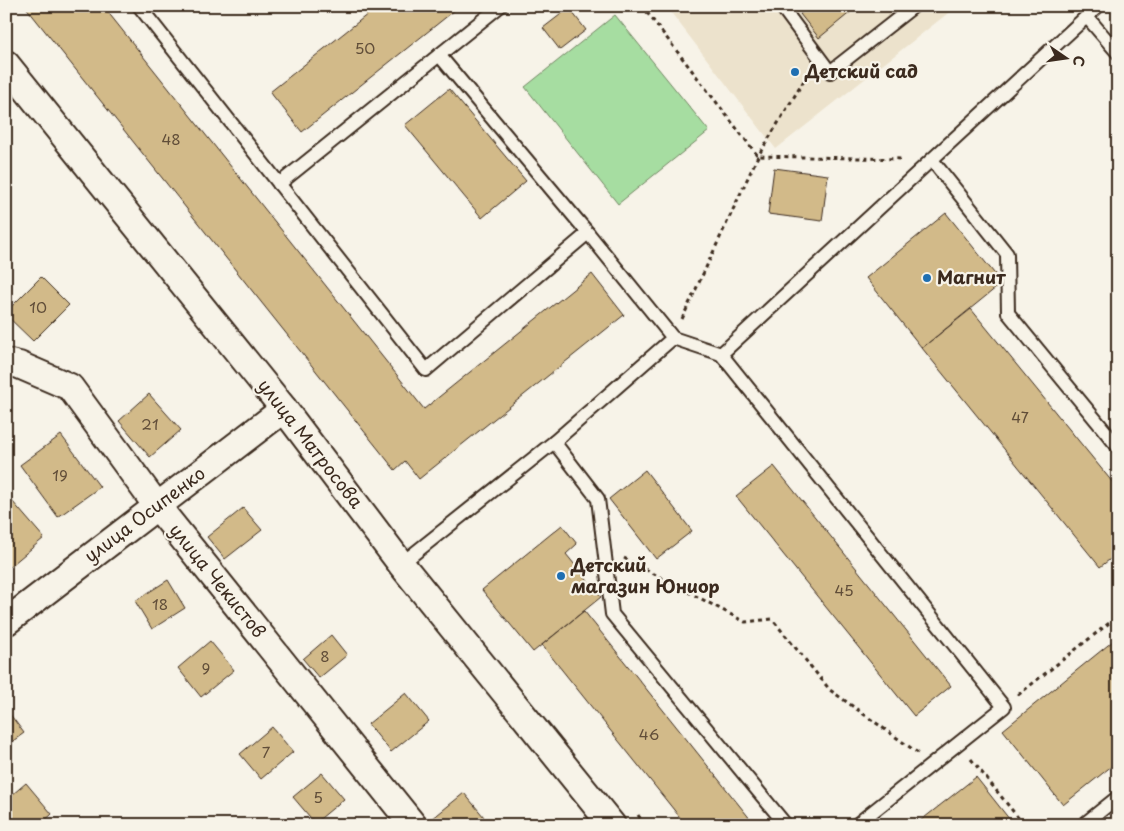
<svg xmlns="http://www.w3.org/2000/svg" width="1124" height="831" font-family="'Playpen Sans',sans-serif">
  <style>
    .built { fill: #ece2cc }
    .green { fill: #a6dda1; stroke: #708460 }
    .building { fill: #d2ba89; stroke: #3b2a1e }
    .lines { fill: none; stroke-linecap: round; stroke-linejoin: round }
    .service-casing { stroke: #3b2a1e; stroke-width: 16 }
    .minor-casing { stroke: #3b2a1e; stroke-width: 30 }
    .path { stroke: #3b2a1e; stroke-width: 3; stroke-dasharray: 4 4; stroke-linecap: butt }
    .service { stroke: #f7f3e8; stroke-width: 12 }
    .minor { stroke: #f7f3e8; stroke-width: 26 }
    .poi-dot { fill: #1f6fb2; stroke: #f7f3e8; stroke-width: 2 }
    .labels { text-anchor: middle; stroke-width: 4.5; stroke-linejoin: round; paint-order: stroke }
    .number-label { font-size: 15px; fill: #614e39 }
    .poi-label { font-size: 18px; font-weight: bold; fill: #3b2a1e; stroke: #f7f3e8; text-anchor: start }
    .street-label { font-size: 18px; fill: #3b2a1e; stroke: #f7f3e8 }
  </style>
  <rect width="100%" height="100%" fill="#f7f3e8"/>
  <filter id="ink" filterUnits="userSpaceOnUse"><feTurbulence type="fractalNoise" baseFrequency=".02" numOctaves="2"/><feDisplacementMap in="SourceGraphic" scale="10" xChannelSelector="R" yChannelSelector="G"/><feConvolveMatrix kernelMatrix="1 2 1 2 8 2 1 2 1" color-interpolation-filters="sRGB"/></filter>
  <g filter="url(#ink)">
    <polygon class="built" points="666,6 957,6 776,149"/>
    <polygon class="green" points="615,15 709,131 618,204 525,87"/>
    <g class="building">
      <polygon points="25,6 103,6 424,409 592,274 624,315 419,479 405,461 395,470"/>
      <polygon points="378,6 460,6 302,132 270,92"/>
      <polygon points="809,6 858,6 819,38 800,14"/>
      <polygon points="569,8 586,30 560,50 543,28"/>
      <polygon points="449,89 526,181 482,218 405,125"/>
      <polygon points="774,168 828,175 822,221 768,214"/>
      <polygon points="946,213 1002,283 922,348 866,278"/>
      <polygon points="41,277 69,305 33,341 6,315 6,312"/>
      <polygon points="971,309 1118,489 1118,553 1100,567 922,348"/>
      <polygon points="149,394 181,430 150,457 119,421"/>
      <polygon points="61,435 100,487 58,517 20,465"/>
      <polygon points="774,466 951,686 914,716 736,496"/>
      <polygon points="645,470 692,531 656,559 609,499"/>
      <polygon points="6,494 44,538 7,569 6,569"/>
      <polygon points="243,508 262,530 225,559 207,537"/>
      <polygon points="562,525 577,544 566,554 601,597 533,652 482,590"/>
      <polygon points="168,580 185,608 152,629 135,601"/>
      <polygon points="584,611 755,825 686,825 542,645"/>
      <polygon points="331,635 347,655 319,678 303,659"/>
      <polygon points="1118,637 1118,761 1063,805 1003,730"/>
      <polygon points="210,641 234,670 201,697 178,668"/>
      <polygon points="406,693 429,721 391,752 368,724"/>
      <polygon points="6,709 24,733 6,746"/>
      <polygon points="272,727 293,752 261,779 240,754"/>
      <polygon points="322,773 344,799 315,823 293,797"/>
      <polygon points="976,777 1010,820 1003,825 915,825"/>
      <polygon points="26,783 52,814 40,825 17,825 6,812 6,800"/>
      <polygon points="464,793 484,817 474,825 437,825 432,819"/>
    </g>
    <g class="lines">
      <g class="service-casing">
        <g id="service">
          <polyline points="139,6 426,370 588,233 673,338"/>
          <polyline points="781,6 830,72 914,6"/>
          <polyline points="1087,17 1118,53"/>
          <polyline points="439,55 588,233"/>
          <polyline points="932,160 1007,254 1008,313 1118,447"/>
          <polyline points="279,184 500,6"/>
          <polyline points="721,354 1004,707 856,825"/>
          <polyline points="554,442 598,499 612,614 786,825"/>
          <polyline points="401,564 554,442 673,338 721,354 1098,6"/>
          <polyline points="1083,825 1118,797"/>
        </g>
      </g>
      <g class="minor-casing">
        <g id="minor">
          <polyline points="6,64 284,409 401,564 612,825"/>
          <polyline points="6,362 19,365 70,387 157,506 413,825"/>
          <polyline points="6,622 284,409"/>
        </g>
      </g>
      <g class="path">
        <polyline points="642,6 758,156 903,159"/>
        <polyline points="682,319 758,156 808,74"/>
        <polyline points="624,558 745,622 772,619 830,690 918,753"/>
        <polyline points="1018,695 1118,616"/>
        <polyline points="971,759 1024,825"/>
        <polyline points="638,815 645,825"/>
      </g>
      <use href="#service" class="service"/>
      <use href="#minor" class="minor"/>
    </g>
  </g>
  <g class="poi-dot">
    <circle cx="795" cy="72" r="5"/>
    <circle cx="927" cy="278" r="5"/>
    <circle cx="561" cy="576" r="5"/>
  </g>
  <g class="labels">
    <g class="number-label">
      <text x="365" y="54">50</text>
      <text x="171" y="145">48</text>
      <text x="38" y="313">10</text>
      <text x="1020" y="423">47</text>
      <text x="150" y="430">21</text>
      <text x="60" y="481">19</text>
      <text x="844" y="596">45</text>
      <text x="160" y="610">18</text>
      <text x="325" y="662">8</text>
      <text x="206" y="674">9</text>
      <text x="649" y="740">46</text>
      <text x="266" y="758">7</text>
      <text x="318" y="803">5</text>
    </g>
    <g class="poi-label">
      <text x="805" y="78">Детский сад</text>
      <text x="937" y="284">Магнит</text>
      <text x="571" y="572">Детский<tspan x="571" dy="21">магазин Юниор</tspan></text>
    </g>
    <g class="street-label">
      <text transform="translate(310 444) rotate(52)" y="6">улица Матросова</text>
      <text transform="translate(145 515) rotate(-37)" y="6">улица Осипенко</text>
      <text transform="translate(217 581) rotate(51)" y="6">улица Чекистов</text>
    </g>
  </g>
  <rect width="1124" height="831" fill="none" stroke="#f7f3e8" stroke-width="25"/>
  <rect x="12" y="12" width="1099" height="806" fill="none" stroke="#3b2a1e" stroke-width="2" filter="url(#ink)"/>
  <g transform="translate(1066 58) rotate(103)" stroke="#f7f3e8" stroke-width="4" paint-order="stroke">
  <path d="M0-4L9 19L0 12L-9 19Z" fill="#3b2a1e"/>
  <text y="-8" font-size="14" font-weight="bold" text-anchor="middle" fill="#3b2a1e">С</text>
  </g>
</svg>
